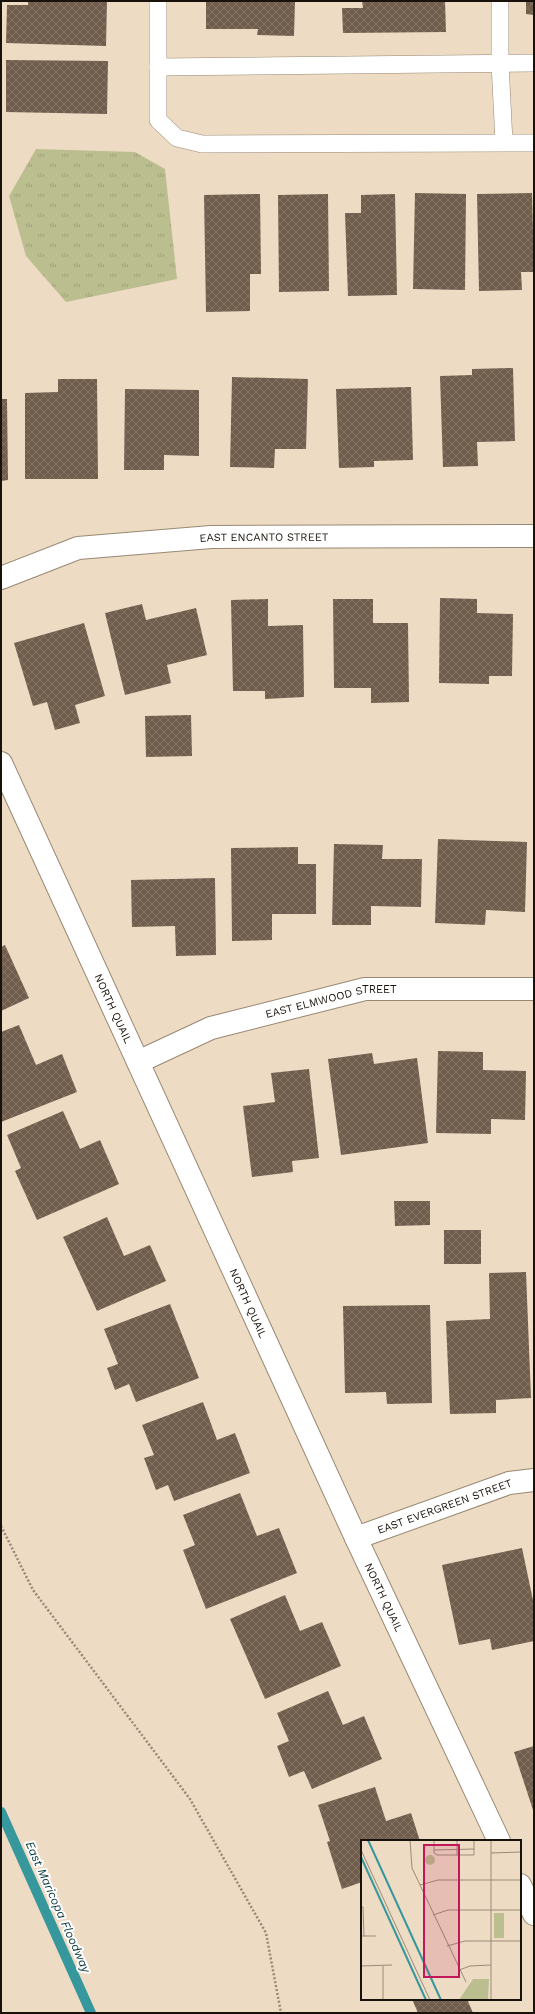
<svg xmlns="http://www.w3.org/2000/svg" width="535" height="2014" font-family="'Work Sans',sans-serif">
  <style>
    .grass { fill: url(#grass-tufts) }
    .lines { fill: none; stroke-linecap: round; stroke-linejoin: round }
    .stream { stroke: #36989c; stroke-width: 10 }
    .building { fill: url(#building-cross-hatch) }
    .lane-casing { stroke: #998873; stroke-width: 18 }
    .street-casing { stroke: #998873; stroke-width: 24 }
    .path { stroke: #968878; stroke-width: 2.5; stroke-dasharray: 2 2; stroke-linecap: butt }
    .lane { stroke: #fff; stroke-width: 17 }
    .street { stroke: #fff; stroke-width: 22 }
    .labels { text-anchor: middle; stroke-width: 4; stroke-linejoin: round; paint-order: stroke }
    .street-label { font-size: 11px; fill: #18120a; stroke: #fff }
    .water-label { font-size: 12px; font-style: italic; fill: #09383a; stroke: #fff }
    .inset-river { fill: none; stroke: #36989c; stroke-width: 2 }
    .inset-road { fill: none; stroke: #988b7a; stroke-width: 1 }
    .view { fill: #c2185b; fill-opacity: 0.15; stroke: #c2185b; stroke-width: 2 }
    .inset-edge { fill: none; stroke: #18120a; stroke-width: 2 }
  </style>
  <defs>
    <pattern id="grass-tufts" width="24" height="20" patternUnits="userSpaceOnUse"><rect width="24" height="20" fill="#bbbe8f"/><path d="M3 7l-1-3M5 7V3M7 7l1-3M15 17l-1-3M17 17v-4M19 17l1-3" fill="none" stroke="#a0a27a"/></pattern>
    <pattern id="building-cross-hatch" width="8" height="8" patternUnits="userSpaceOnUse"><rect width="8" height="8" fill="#705d4b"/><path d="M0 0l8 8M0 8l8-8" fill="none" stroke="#827466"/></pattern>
  </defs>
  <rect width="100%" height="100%" fill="#eedbc4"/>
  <polygon class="grass" points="36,149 135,152 165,169 177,279 66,302 26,256 9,196"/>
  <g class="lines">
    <polyline class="stream" points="1,1812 91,2013"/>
  </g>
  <g class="building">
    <polygon points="28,1 107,1 106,46 6,43 7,5 28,5"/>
    <polygon points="206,1 295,1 294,36 257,35 258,29 206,29"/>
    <polygon points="362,1 445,1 446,32 343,33 342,8 363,8"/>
    <polygon points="526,1 534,1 534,15 526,14"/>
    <polygon points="6,60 108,61 107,114 6,112"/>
    <polygon points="415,193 466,194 465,290 413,289"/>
    <polygon points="532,193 534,272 521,272 522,290 479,291 477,194"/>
    <polygon points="260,194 261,274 250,274 250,311 206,312 204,195"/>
    <polygon points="328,194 329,291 279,292 278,195"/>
    <polygon points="395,194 397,295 348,296 345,213 361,213 361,195"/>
    <polygon points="513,368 515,441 477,442 478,466 443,467 440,376 472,375 472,369"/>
    <polygon points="232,377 308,379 306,449 275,449 274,468 230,467"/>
    <polygon points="58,379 97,379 98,479 25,479 25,393 58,392"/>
    <polygon points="411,387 413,460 374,461 374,467 339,468 336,389"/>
    <polygon points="125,389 199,390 199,456 164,455 164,470 124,470"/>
    <polygon points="1,399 7,399 8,480 1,481"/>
    <polygon points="440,598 477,599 477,613 513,614 512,676 489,676 489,684 439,683"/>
    <polygon points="268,599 268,626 303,625 304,697 265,699 265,691 233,691 231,600"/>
    <polygon points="333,599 373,599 373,623 408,623 409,702 371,703 371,688 334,688"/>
    <polygon points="142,604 146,620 196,608 207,655 167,665 171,683 125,695 105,613"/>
    <polygon points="84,623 105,696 75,705 80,723 55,730 47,702 33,706 14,643"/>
    <polygon points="191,715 192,756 146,757 145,716"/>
    <polygon points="438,839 527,842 525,912 486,910 485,925 435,923"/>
    <polygon points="334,844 383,845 382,859 422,859 421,907 371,906 371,925 332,925"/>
    <polygon points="298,847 298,864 316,864 316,914 272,914 272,940 232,941 231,848"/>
    <polygon points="215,878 216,955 176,956 175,926 132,927 131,880"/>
    <polygon points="5,945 29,998 1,1011 1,947"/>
    <polygon points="19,1025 36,1065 62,1054 77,1092 1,1122 1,1032"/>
    <polygon points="438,1051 483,1052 483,1070 526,1071 525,1120 491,1119 491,1134 436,1133"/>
    <polygon points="372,1053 374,1064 417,1058 428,1143 341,1155 328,1059"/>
    <polygon points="309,1069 319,1158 292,1161 293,1172 252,1177 243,1106 275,1102 271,1073"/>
    <polygon points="63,1111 80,1149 100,1140 119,1184 37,1220 15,1171 21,1168 7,1135"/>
    <polygon points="394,1201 430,1201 430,1225 395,1226"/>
    <polygon points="107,1217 124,1256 150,1245 166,1281 97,1311 63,1237"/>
    <rect x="444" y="1230" width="37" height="34"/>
    <polygon points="526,1272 531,1398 496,1400 496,1413 450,1414 446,1321 490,1319 489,1273"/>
    <polygon points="170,1304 199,1378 136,1402 129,1384 115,1390 107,1368 118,1364 104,1329"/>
    <polygon points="430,1305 432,1403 387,1404 386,1392 345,1393 343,1306"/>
    <polygon points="203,1402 217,1440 235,1433 250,1473 174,1501 168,1485 156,1490 144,1458 154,1455 142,1425"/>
    <polygon points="240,1493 257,1536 279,1528 297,1573 206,1609 183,1550 195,1545 183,1515"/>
    <polygon points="522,1548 534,1605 534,1641 492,1650 490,1639 459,1645 442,1565"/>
    <polygon points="285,1595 300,1631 322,1622 341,1666 265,1699 230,1619"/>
    <polygon points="328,1691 343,1725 364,1716 382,1759 312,1789 304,1771 289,1777 277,1746 289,1741 277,1713"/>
    <polygon points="534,1746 534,1813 514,1752"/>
    <polygon points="375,1787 386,1821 411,1813 420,1841 362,1841 362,1882 342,1889 327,1842 330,1841 318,1805"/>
    <polygon points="412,1999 467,1999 473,2013 418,2013"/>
  </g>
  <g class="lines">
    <g class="lane-casing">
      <g id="lane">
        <polyline points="158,1 158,120 177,138 202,144 534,143"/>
        <polyline points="500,1 500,63 504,142"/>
        <polyline points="158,67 534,63"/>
      </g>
    </g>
    <g class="street-casing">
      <g id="street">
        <path id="s1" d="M1,578L78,548L211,537L534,536"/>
        <path id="s2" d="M1,763L356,1538L499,1841"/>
        <path id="s3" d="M138,1062L211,1028L365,989H534"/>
        <path id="s4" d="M356,1538L509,1483L534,1480"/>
        <polyline points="520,1885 534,1914"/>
      </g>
    </g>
    <polyline class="path" points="1,1526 33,1590 190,1799 266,1933 281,2013"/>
    <use href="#lane" class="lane"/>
    <use href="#street" class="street"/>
  </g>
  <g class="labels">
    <g class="street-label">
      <text dy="4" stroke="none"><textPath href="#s1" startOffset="269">EAST ENCANTO STREET</textPath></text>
      <text dy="4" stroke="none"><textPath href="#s3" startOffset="204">EAST ELMWOOD STREET</textPath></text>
      <text dy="4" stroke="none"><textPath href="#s2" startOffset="270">NORTH QUAIL</textPath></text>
      <text dy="4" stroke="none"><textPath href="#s2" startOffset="594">NORTH QUAIL</textPath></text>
      <text dy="4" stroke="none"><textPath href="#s4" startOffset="94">EAST EVERGREEN STREET</textPath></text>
      <text dy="4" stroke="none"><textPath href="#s2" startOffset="918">NORTH QUAIL</textPath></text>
    </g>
    <g class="water-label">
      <text transform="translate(58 1907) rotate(66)" y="4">East Maricopa Floodway</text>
    </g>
  </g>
  <g transform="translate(361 1840)">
    <rect width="160" height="160" fill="#eedbc4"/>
    <path d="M64 20a5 5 0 1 1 10 0a5 5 0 1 1-10 0ZM133,73H143V98H133ZM112,139H128L127,160H98Z" fill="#bbbe8f"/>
    <path class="inset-river" d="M7,0L80,160M0,17L65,160"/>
    <path class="inset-road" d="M49,0L51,28L105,142M73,0V13L76,15H113V0M96,0V15M0,10L69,160M73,10L113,9M130,13L160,12M59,45L77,40H160M0,67H2L3,96M72,75L87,70H160M0,96H15M86,106L104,101H160M0,126L31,125M22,126V160M98,130L109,126L130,125M130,160V0"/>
    <path class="view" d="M63,5H98V137H63Z"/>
    <rect width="160" height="160" class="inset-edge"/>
  </g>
  <rect width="535" height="2014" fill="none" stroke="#18120a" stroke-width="4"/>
</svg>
